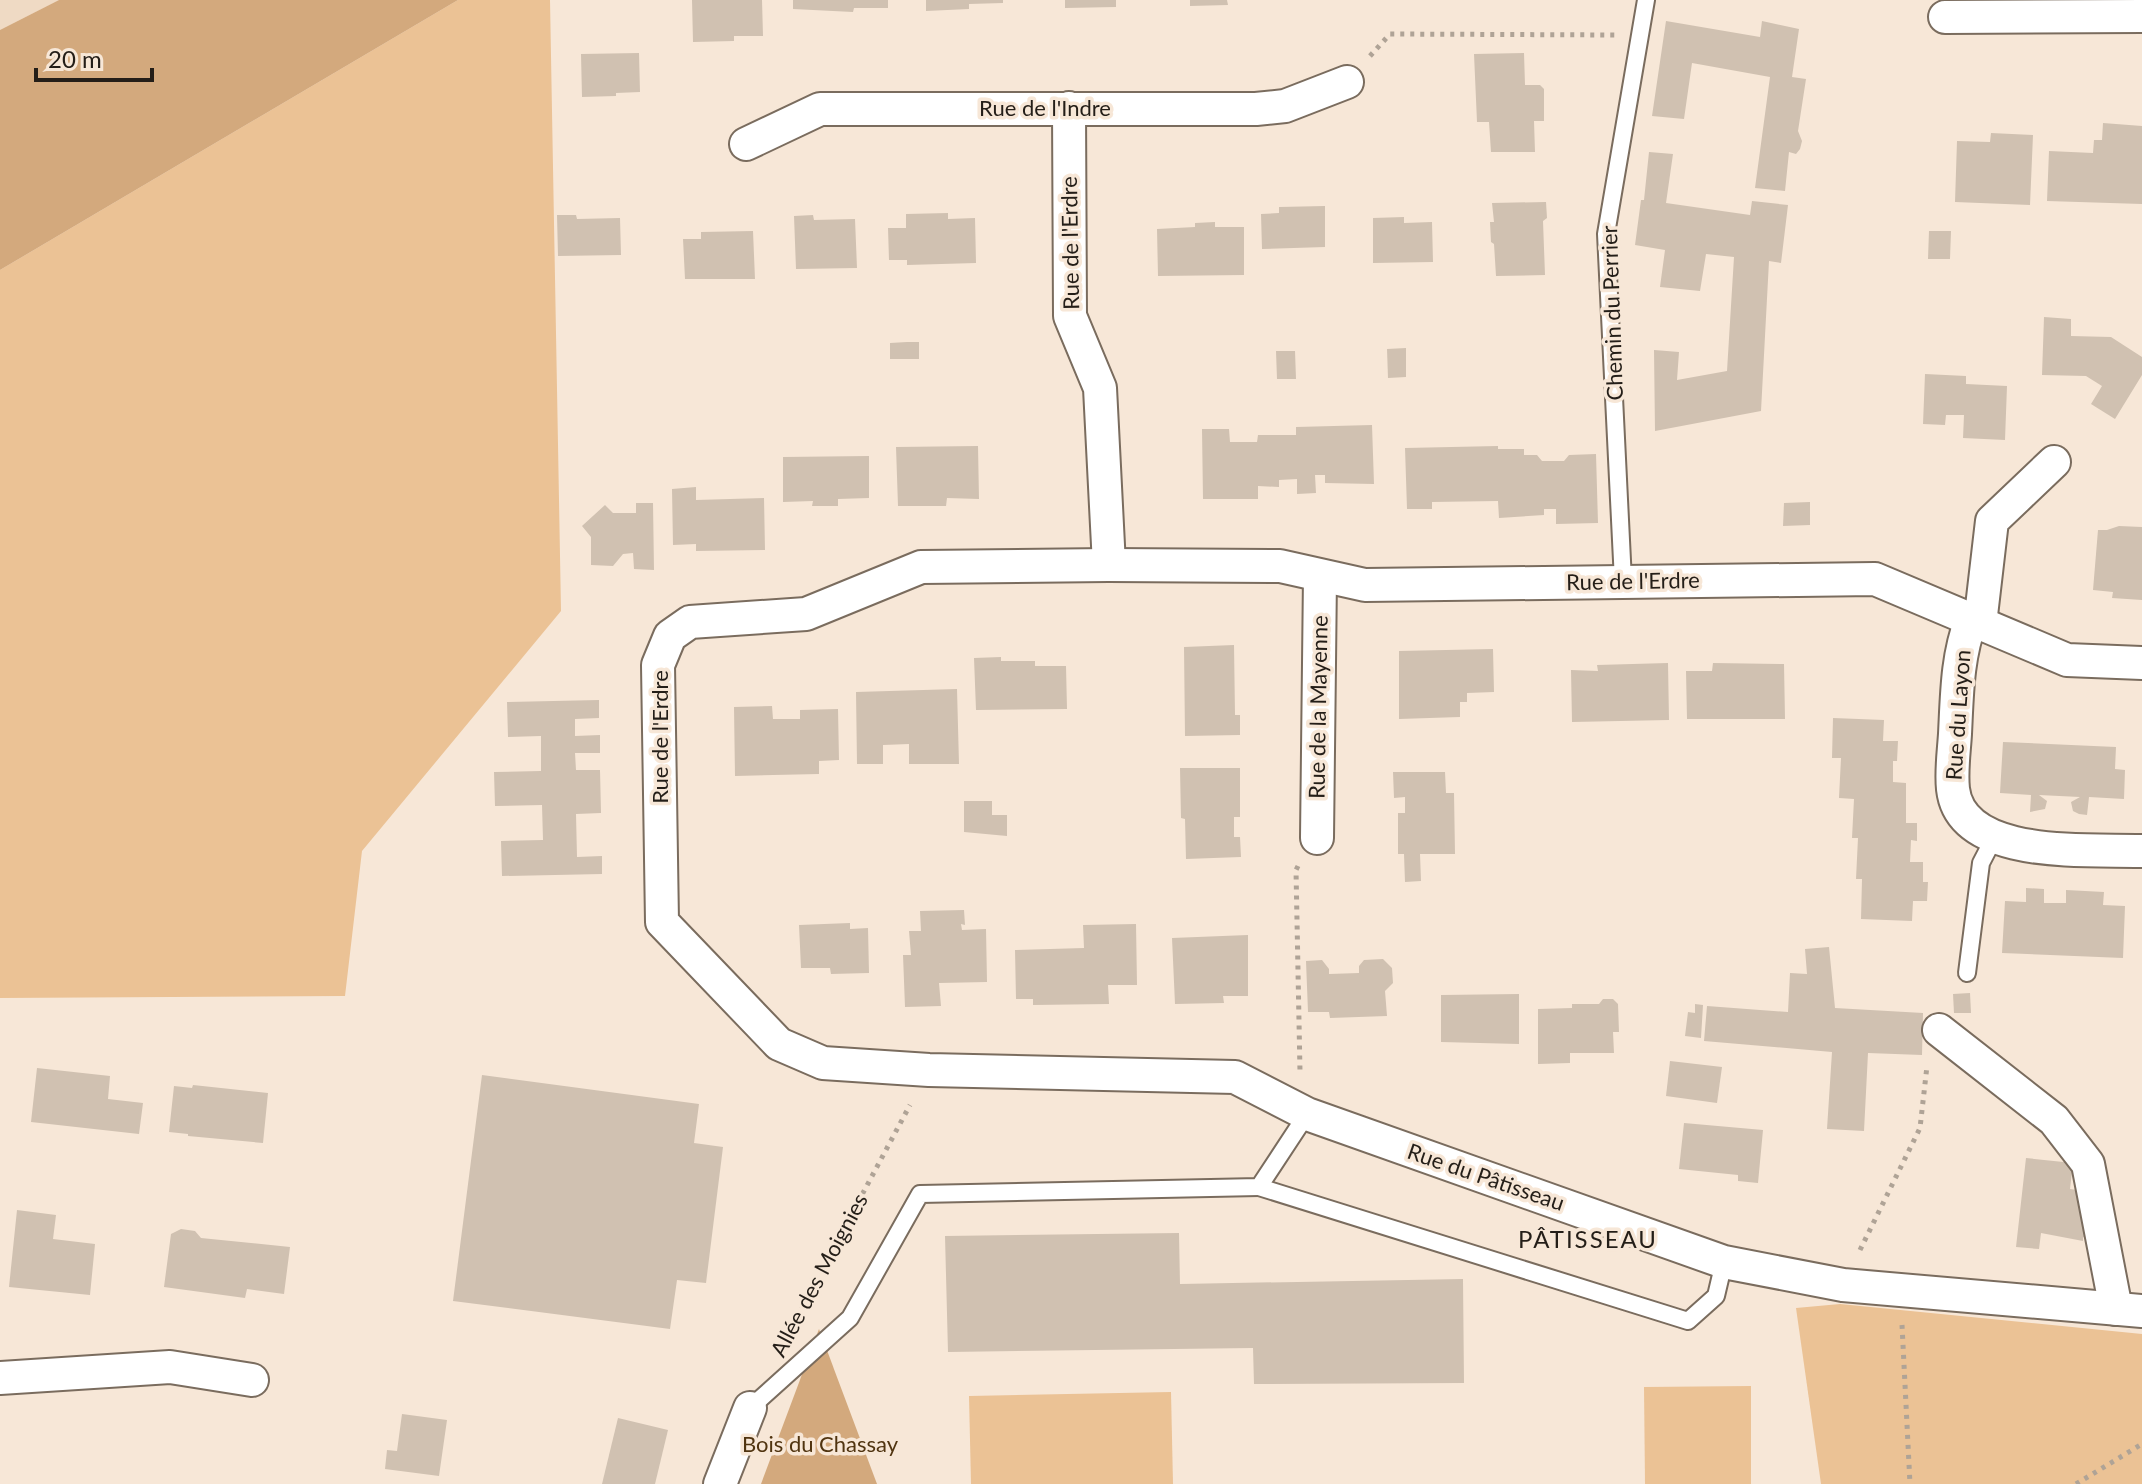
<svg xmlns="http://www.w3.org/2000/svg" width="2142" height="1484" font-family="Lato,sans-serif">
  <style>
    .built { fill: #efdac4 }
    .green { fill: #ebc295 }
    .forest { fill: #d3a97d }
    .building { fill: #d0c1b1 }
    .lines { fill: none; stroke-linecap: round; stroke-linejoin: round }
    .service-casing { stroke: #7a6c5e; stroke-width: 20 }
    .minor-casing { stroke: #7a6c5e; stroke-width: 36 }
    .path { stroke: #afa396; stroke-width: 5; stroke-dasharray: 4 6; stroke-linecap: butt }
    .service { stroke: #fff; stroke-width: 16 }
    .minor { stroke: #fff; stroke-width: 32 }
    .labels { text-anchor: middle; stroke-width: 7; stroke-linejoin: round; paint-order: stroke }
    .street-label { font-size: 22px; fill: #241e18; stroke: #f7e7d7 }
    .park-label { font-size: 22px; fill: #503410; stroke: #f7e7d7 }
    .neighbourhood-label { font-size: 24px; letter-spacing: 2px; fill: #241e18; stroke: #f7e7d7 }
  </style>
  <rect width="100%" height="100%" fill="#f7e7d7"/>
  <polygon class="built" points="0,0 59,0 0,30"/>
  <g class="green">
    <polygon points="458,0 550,0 561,611 362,851 345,996 0,998 0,270"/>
    <polygon points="1840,1304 2142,1334 2142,1484 1821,1484 1796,1308"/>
    <polygon points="1751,1386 1751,1484 1645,1484 1644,1387"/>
    <polygon points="1171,1392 1173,1484 971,1484 969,1396"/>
  </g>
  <g class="forest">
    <polygon points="59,0 458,0 0,270 0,30"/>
    <polygon points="819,1329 877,1484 761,1484"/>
  </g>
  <g class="building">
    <polygon points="692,0 762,0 763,36 734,36 734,41 693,42"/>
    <polygon points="793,0 888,0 888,8 854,8 853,12 793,9"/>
    <polygon points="926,0 1003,0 1003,3 969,4 969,9 926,11"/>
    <polygon points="1065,0 1116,0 1116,7 1065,8"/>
    <polygon points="1190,0 1227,0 1228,5 1190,6"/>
    <polygon points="1666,21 1760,37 1762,21 1799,29 1792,77 1806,79 1798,131 1802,141 1800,149 1796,154 1789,152 1785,191 1755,188 1770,77 1692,63 1684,119 1652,116"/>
    <polygon points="639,53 640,92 616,93 616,96 582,97 581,54"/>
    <polygon points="1524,53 1525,85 1540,85 1544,89 1544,121 1534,121 1535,152 1491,152 1489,122 1477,122 1474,54"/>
    <polygon points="2103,123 2142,126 2142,204 2047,201 2049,151 2093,153 2094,140 2102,140"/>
    <polygon points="1991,133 2033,135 2030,205 1955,202 1957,141 1990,142"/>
    <polygon points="1649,152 1673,154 1666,203 1750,215 1752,201 1788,205 1781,263 1769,261 1761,411 1655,431 1654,350 1679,352 1677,380 1727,371 1734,257 1706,254 1700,291 1660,287 1665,250 1635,245 1641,200 1644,200"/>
    <polygon points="1546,202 1547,218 1543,221 1545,275 1496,276 1494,244 1491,242 1490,222 1494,222 1492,203"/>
    <polygon points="1325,206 1325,247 1262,249 1261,214 1279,213 1279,207"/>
    <polygon points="948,213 948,219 975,218 976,263 907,265 907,260 889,260 888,228 906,228 906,214"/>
    <polygon points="557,215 576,215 577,219 620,218 621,255 558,256"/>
    <polygon points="813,215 814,220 855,219 857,268 796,269 794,216"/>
    <polygon points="1404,217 1404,223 1432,222 1433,262 1373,263 1373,218"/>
    <polygon points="1215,222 1215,227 1244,227 1244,275 1158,276 1157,229 1195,227 1195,223"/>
    <polygon points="753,231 755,279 685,279 683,239 701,239 701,232"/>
    <polygon points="1929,231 1951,231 1950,259 1928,259"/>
    <polygon points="2044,317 2071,319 2071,336 2111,337 2142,357 2142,375 2115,419 2091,404 2102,386 2086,376 2042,375"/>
    <polygon points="907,342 919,342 919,359 890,359 890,343"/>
    <polygon points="1406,348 1406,377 1388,378 1387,349"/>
    <polygon points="1276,351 1295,351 1296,379 1277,379"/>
    <polygon points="1925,374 1966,376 1966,384 2007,386 2005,440 1963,438 1964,415 1946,415 1945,425 1923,424"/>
    <polygon points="1372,425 1374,484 1325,483 1325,475 1315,475 1316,493 1297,494 1297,479 1279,480 1279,487 1258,486 1258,499 1203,499 1202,429 1229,429 1230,442 1257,442 1258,435 1296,435 1296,427"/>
    <polygon points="978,446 979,499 947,498 946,506 898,506 896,447"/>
    <polygon points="1498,446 1498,449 1524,449 1524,455 1537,455 1542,461 1564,461 1569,455 1596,454 1598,523 1556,524 1556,509 1544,509 1544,515 1499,518 1498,501 1432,502 1432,509 1407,509 1405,448"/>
    <polygon points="869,456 869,498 838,499 838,506 812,506 813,501 783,502 783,457"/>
    <polygon points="696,487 696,500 764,498 765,550 696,551 696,544 673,545 672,489"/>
    <polygon points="1810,502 1810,525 1783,526 1784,503"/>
    <polygon points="636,503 653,503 654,570 634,569 633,553 623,554 613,566 591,565 591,537 582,526 605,505 613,513 636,513"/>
    <polygon points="2119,526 2142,527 2142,600 2112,598 2113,592 2093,590 2098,530 2107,530"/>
    <polygon points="1234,645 1235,715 1240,715 1240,735 1185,736 1184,647"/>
    <polygon points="1493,649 1494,692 1467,693 1467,702 1460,702 1460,717 1399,719 1399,651"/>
    <polygon points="1001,657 1001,661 1035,661 1035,666 1066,666 1067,709 976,710 974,658"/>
    <polygon points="1668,663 1669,720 1572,722 1571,670 1598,671 1597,665"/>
    <polygon points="1713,663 1784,664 1785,719 1687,719 1686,671 1712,671"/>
    <polygon points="957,689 959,764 909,764 909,744 883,745 883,764 857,764 856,692"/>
    <polygon points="599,700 599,718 575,719 575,736 600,735 600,753 575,753 576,770 600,770 601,813 576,814 577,857 602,856 602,874 502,876 501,841 543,840 542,805 495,806 494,772 541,771 541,736 508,737 507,702"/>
    <polygon points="772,706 773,719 800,719 800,710 838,709 839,760 819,761 819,774 735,776 734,707"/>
    <polygon points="1833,718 1884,720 1883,741 1898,741 1897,761 1893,761 1893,782 1906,783 1906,823 1917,823 1917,841 1911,840 1910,862 1923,862 1923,882 1928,882 1927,901 1913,901 1912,921 1861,919 1862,879 1856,879 1858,838 1852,838 1854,799 1839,798 1841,758 1832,758"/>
    <polygon points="2003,742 2116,747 2115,769 2125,770 2124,799 2089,797 2087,815 2079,814 2073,811 2071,802 2080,797 2039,795 2047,801 2045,809 2030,812 2031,795 2000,793"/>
    <polygon points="1180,768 1240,768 1240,817 1234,817 1234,837 1240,837 1241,857 1186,859 1185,819 1181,818"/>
    <polygon points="1393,772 1445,772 1446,793 1454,793 1455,854 1420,854 1421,881 1405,882 1404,854 1398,854 1398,813 1405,813 1405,797 1394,798"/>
    <polygon points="964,801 992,801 992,815 1007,815 1007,836 964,832"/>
    <polygon points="2026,888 2044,889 2044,903 2066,903 2066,890 2104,892 2103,905 2125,906 2123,958 2002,953 2005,901 2026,902"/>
    <polygon points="964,910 965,925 961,924 962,930 986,929 987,982 939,983 941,1006 905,1007 903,955 911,955 909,931 921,931 920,911"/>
    <polygon points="850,923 850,929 868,928 869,973 831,974 830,968 801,968 799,925"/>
    <polygon points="1136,924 1137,985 1108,985 1109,1004 1033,1005 1033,999 1016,999 1015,950 1084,948 1083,925"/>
    <polygon points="1248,935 1248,996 1223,996 1224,1003 1175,1004 1172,938"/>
    <polygon points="1829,947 1835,1008 1923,1013 1922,1055 1868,1053 1864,1131 1827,1129 1832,1052 1704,1041 1707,1006 1788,1012 1790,973 1807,974 1805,949"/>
    <polygon points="1383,959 1392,968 1393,983 1385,991 1387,1016 1330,1018 1329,1012 1308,1012 1306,961 1322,960 1329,969 1329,974 1359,973 1359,966 1364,960"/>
    <polygon points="1970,993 1971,1013 1954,1013 1953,994"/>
    <polygon points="1519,994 1519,1044 1441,1042 1441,995"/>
    <polygon points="1603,999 1613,999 1618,1004 1619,1032 1613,1032 1614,1053 1570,1053 1570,1063 1538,1064 1538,1009 1572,1008 1572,1004 1599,1004"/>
    <polygon points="1695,1004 1703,1005 1701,1038 1685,1036 1688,1012 1695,1013"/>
    <polygon points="1670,1061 1722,1067 1717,1103 1666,1096"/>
    <polygon points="37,1068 110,1076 108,1099 143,1103 139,1134 31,1122"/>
    <polygon points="482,1075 699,1104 694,1143 723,1147 706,1283 677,1280 670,1329 453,1301"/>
    <polygon points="193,1085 268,1093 263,1143 188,1136 188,1134 169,1132 174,1086 192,1088"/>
    <polygon points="1684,1123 1763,1130 1758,1183 1738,1181 1738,1175 1679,1169"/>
    <polygon points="2026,1158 2073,1163 2070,1189 2092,1192 2086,1238 2083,1237 2083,1241 2041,1233 2039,1249 2016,1247"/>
    <polygon points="17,1210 56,1215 53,1239 95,1244 90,1295 9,1287"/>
    <polygon points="181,1229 195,1231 201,1238 290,1247 284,1294 247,1289 245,1298 164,1287 171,1234"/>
    <polygon points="1179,1233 1180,1284 1463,1279 1464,1383 1254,1384 1253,1348 948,1352 945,1236"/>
    <polygon points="402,1414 447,1420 439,1476 385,1469 387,1450 397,1451"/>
    <polygon points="618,1418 668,1430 655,1484 602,1484"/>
  </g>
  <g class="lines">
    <g class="service-casing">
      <g id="service">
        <polyline points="1623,581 1606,234 1646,0"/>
        <polyline points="1967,973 1981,863 1994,838"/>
        <polyline points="1259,1187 1688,1321 1716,1296 1724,1262"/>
        <polyline points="750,1408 850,1318 920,1194 1259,1187 1307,1114"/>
      </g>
    </g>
    <g class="minor-casing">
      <g id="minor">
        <polyline points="1945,17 2142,16"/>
        <polyline points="1069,108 1070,316 1100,388 1109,565"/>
        <polyline points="746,144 820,109 1256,109 1285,106 1347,82"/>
        <path d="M1971,620C1957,657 1957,694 1955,734C1954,751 1951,771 1953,789C1961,860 2088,849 2140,851"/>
        <polyline points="1980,624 1992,521 2054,462"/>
        <polyline points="2142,663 2067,660 1875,579 1365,585 1280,566 1109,565 921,567 806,614 690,622 670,636 658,665 662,922 779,1044 823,1063 929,1070 1235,1077 1307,1114 1724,1262 1843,1285 2142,1311"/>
        <polyline points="1317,838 1320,576"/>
        <polyline points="1939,1030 2054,1120 2088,1164 2116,1309"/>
        <polyline points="0,1378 170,1367 252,1380"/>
        <polyline points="720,1484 750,1408"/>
      </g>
    </g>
    <g class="path">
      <polyline points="1370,56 1390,34 1615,35"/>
      <polyline points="1298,866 1296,870 1300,1072"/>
      <polyline points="1860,1250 1920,1128 1927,1066"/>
      <polyline points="1902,1325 1910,1484"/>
      <polyline points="787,1335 910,1105"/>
      <polyline points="2076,1484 2142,1444"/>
    </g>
    <use href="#service" class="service"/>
    <use href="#minor" class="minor"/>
  </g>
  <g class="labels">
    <g class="street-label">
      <text x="1045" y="116">Rue de l'Indre</text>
      <text transform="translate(1070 243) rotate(-91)" y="8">Rue de l'Erdre</text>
      <text transform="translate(1612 313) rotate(-92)" y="8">Chemin du Perrier</text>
      <text transform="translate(1633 581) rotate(-1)" y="8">Rue de l'Erdre</text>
      <text transform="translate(1318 707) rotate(-89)" y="8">Rue de la Mayenne</text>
      <text transform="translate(1958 715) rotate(-86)" y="8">Rue du Layon</text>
      <text transform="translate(660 737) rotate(-90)" y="8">Rue de l'Erdre</text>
      <text transform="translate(1486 1177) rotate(19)" y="8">Rue du Pâtisseau</text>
      <text transform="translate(819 1275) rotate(-62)" y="8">Allée des Moignies</text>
    </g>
    <g class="park-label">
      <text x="820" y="1452">Bois du Chassay</text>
    </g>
    <g class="neighbourhood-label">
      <text x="1588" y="1248">PÂTISSEAU</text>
    </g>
  </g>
  <path d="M36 68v12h116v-12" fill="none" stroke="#241e18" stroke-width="4"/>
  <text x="48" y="68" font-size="24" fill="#241e18" stroke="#f7e7d7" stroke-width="6" paint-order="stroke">20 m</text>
</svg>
